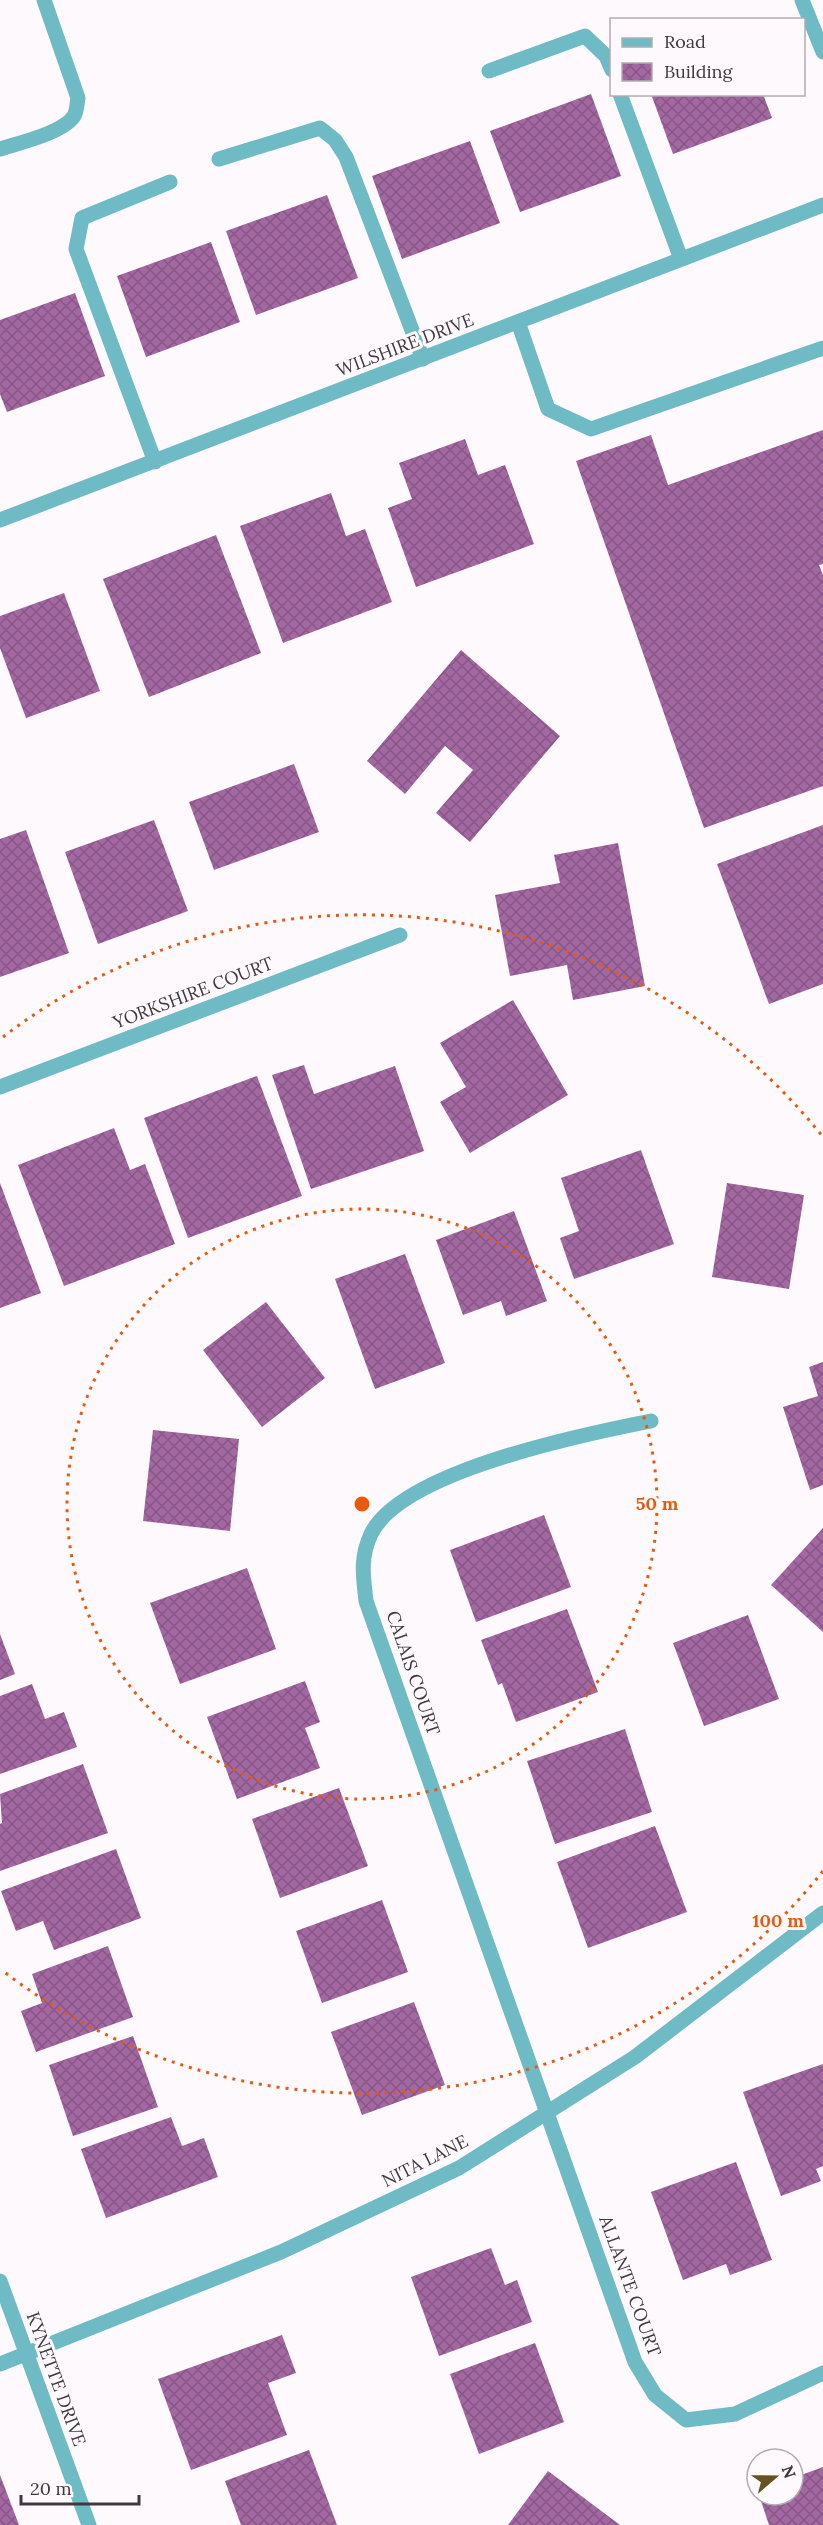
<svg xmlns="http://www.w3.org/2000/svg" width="823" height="2525" font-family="Lora,serif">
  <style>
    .building { fill: url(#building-cross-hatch) }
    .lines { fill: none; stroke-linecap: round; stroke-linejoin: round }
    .service { stroke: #6ebac5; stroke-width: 15 }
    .minor { stroke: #6ebac5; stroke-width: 15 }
    .tertiary { stroke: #6ebac5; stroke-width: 15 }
    .ring { fill: none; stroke: #e8590c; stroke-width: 3; stroke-dasharray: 3 6 }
    .labels { text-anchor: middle; stroke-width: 6; stroke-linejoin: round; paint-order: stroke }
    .street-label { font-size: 18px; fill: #403840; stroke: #fef9fd }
    .centre { fill: #e8590c; stroke: #fef9fd; stroke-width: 3 }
    .ring-label { font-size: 18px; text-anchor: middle; font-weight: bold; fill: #e8590c; stroke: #fef9fd; stroke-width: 6; stroke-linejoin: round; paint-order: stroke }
  </style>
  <defs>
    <pattern id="building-cross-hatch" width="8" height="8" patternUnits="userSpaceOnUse" patternTransform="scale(1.5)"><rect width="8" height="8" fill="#a367a2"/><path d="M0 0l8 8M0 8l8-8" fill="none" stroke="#865685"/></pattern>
  </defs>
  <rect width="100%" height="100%" fill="#fef9fd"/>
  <g class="building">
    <polygon points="591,94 621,176 520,212 490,131"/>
    <polygon points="651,94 763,94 772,118 673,154"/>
    <polygon points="470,141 500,223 402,259 372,176"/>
    <polygon points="327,195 358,278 256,315 226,231"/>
    <polygon points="211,242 240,322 146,357 117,276"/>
    <polygon points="75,293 105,376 7,412 0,394 0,320"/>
    <polygon points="823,430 823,564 819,565 823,575 823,786 704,828 576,461 651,435 668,485"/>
    <polygon points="465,439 478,475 505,465 534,544 416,587 388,508 412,499 399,463"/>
    <polygon points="331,493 346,536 365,529 392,602 283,643 240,526"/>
    <polygon points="216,535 261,653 149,697 103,579"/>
    <polygon points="64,593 100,691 26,718 0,648 0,616"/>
    <polygon points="461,650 560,736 470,842 436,813 473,770 445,746 405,794 367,761"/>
    <polygon points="294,764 319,832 214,870 189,802"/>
    <polygon points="154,820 188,911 98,944 65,852"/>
    <polygon points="823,825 823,984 769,1004 717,864"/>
    <polygon points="26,830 69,953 0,977 0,839"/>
    <polygon points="618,843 645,986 573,1000 567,965 510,976 495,895 560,883 554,855"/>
    <polygon points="513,1000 568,1095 470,1153 440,1102 466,1087 440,1043"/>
    <polygon points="304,1065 314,1094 395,1066 424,1151 311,1189 272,1075"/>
    <polygon points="257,1076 302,1196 188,1238 144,1118"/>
    <polygon points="114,1128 130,1170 145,1164 175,1244 64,1286 18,1165"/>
    <polygon points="641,1150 674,1244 574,1279 560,1238 579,1231 561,1178"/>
    <polygon points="0,1183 41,1293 0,1308"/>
    <polygon points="727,1183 804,1195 789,1289 712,1277"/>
    <polygon points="514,1211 547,1301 506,1316 501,1301 463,1315 436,1240"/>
    <polygon points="405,1254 445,1363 375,1389 335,1279"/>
    <polygon points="266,1302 325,1378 262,1427 203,1350"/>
    <polygon points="823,1362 823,1485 810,1490 783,1407 818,1396 809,1367"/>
    <polygon points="153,1430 239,1439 230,1531 143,1521"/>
    <polygon points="544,1515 571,1587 476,1622 450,1550"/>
    <polygon points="823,1528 823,1632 771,1585"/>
    <polygon points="247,1568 276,1649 180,1684 150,1603"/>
    <polygon points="567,1609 598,1692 516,1722 502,1683 498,1685 481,1640"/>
    <polygon points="748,1615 779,1699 704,1726 673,1643"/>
    <polygon points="0,1634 15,1674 0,1680"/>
    <polygon points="305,1681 320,1722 305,1728 320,1768 237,1799 207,1717"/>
    <polygon points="32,1684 45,1719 64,1712 77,1747 0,1774 0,1696"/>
    <polygon points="625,1729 652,1812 555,1844 527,1761"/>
    <polygon points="83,1764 108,1833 0,1871 0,1824 2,1823 0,1794"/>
    <polygon points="339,1788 368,1866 280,1898 252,1819"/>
    <polygon points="655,1826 687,1912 588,1948 557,1862"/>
    <polygon points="116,1849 141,1918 54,1950 43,1921 16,1931 1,1891"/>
    <polygon points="382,1900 408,1972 322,2003 296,1931"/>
    <polygon points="108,1946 133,2017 36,2052 21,2011 42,2003 32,1974"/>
    <polygon points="414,2002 445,2085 362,2115 331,2032"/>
    <polygon points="133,2036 158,2107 73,2136 49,2065"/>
    <polygon points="823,2064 823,2166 816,2169 821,2181 781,2196 743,2092"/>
    <polygon points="171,2117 182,2146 204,2138 218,2177 106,2218 81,2149"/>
    <polygon points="736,2162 772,2260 730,2275 726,2264 683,2280 651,2192"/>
    <polygon points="491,2248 505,2285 517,2280 532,2322 439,2356 411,2277"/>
    <polygon points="282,2335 296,2373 268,2383 287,2435 191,2470 158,2379"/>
    <polygon points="535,2343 564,2422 479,2454 450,2374"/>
    <polygon points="309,2450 337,2525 241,2525 225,2481"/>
    <polygon points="823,2467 823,2525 769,2525 759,2495 793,2495 793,2478"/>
    <polygon points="548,2471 620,2525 508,2525"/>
    <polygon points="0,2475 19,2525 0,2525"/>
  </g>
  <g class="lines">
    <g class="service">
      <polyline points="802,0 823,52"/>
      <polyline points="489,71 585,36 606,56 612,70"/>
      <polyline points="620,94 681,259"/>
      <path d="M0,149C19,143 63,133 74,116C77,111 77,103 78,98L44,0"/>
      <polyline points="219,159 320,128 335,140 346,157 423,359"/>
      <polyline points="518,322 548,409 591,429 823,348"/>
      <polyline points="155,462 76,249 82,218 170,182"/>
    </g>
    <g class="minor">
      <polyline points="0,1087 400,935"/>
      <path d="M651,1421C585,1434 402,1471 371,1534C360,1558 363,1575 366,1601L635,2362L655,2395L686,2420L735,2414L823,2373"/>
      <polyline points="0,2281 89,2525"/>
    </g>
    <g class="tertiary">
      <polyline points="0,520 823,205"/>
      <polyline points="0,2364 281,2252 459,2168 635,2057 823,1913"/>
    </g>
  </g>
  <g class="ring">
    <circle cx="362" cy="1504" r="295"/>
    <path d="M823 1871A589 589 0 0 1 3 1971M3 1037A589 589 0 0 1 823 1137"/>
  </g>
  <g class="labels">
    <g class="street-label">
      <text transform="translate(405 345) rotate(-21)" y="6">WILSHIRE DRIVE</text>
      <text transform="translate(193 993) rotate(-21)" y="6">YORKSHIRE COURT</text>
      <text transform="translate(413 1673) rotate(71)" y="6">CALAIS COURT</text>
      <text transform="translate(425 2161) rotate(-27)" y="6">NITA LANE</text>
      <text transform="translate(630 2286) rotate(70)" y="6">ALLANTE COURT</text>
      <text transform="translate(56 2379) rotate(70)" y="6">KYNETTE DRIVE</text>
    </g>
  </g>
  <circle cx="362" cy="1504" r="9" class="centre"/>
  <g class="ring-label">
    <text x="657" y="1510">50 m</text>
    <text x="778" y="1927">100 m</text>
  </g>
  <rect x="610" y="18" width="195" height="78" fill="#fef9fd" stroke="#b2acb1" stroke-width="1.5"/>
  <rect x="622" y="38" width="30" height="9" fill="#6ebac5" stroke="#b2acb1" stroke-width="1.5"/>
  <text x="664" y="48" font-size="18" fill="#403840">Road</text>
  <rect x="622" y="63" width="30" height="18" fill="url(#building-cross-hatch)" stroke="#b2acb1" stroke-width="1.5"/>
  <text x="664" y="78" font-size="18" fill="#403840">Building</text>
  <g transform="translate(775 2477) rotate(70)"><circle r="28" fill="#fef9fd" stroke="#b2acb1" stroke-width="1.5"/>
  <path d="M0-4.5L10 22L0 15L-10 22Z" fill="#655422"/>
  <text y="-9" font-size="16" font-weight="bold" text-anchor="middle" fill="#403840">N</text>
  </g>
  <path d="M21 2495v9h118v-9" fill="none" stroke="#403840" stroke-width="3"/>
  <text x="30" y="2495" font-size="18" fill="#403840" stroke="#fef9fd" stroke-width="4.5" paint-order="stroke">20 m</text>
</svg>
